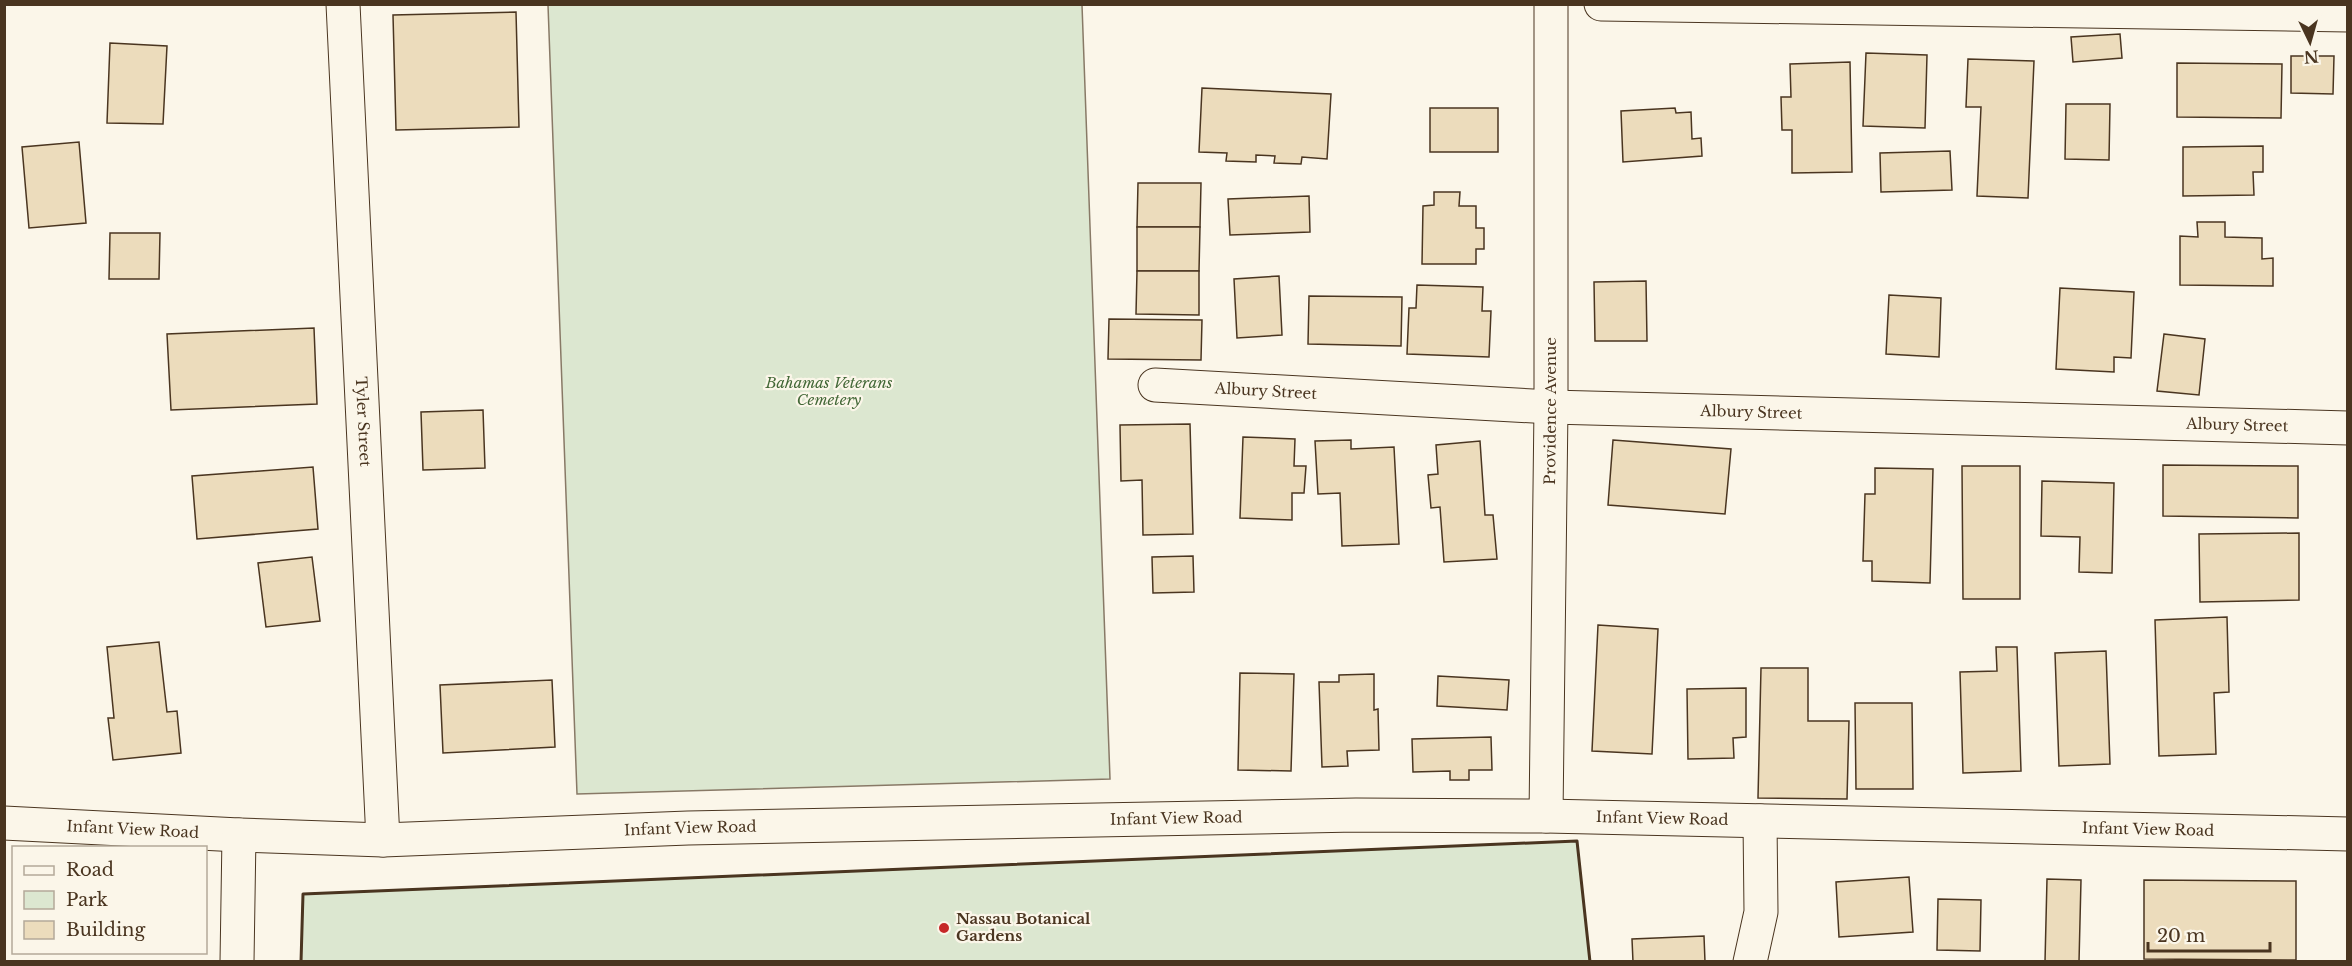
<svg xmlns="http://www.w3.org/2000/svg" width="2352" height="966" font-family="'Libre Baskerville',serif">
  <style>
    .green { fill: #dce7d0; stroke: #887966; stroke-width: 1.5 }
    .building { fill: #ecdcbc; stroke: #4a3520; stroke-width: 1.5 }
    .lines { fill: none; stroke-linecap: round; stroke-linejoin: round }
    .minor-casing { stroke: #4a3520; stroke-width: 35 }
    .minor { stroke: #fbf6e9; stroke-width: 33 }
    .wall { stroke: #4a3520; stroke-width: 3 }
    .poi-dot { fill: #c62828; stroke: #fbf6e9; stroke-width: 2 }
    .labels { text-anchor: middle; stroke-width: 4.5; stroke-linejoin: round; paint-order: stroke }
    .park-label { font-size: 15px; font-style: italic; fill: #436837; stroke: #fbf6e9 }
    .street-label { font-size: 15px; fill: #4a3520; stroke: #fbf6e9 }
    .poi-label { font-size: 15px; font-weight: bold; fill: #4a3520; stroke: #fbf6e9; text-anchor: start }
  </style>
  <rect width="100%" height="100%" fill="#fbf6e9"/>
  <g class="green">
    <polygon points="548,5 1082,5 1110,779 577,794"/>
    <polygon points="1577,841 1590,961 301,961 303,894"/>
  </g>
  <g class="building">
    <polygon points="516,12 519,127 396,130 393,15"/>
    <polygon points="2120,34 2122,58 2073,62 2071,37"/>
    <polygon points="110,43 167,46 163,124 107,123"/>
    <polygon points="1866,53 1927,55 1925,128 1863,126"/>
    <polygon points="2291,56 2334,56 2333,94 2291,93"/>
    <polygon points="1968,59 2034,61 2028,198 1977,196 1981,107 1966,107"/>
    <polygon points="1850,62 1852,172 1792,173 1792,130 1782,130 1781,97 1791,97 1790,64"/>
    <polygon points="2177,63 2282,64 2281,118 2177,117"/>
    <polygon points="1202,88 1331,94 1327,159 1302,157 1301,164 1274,163 1275,156 1256,155 1256,162 1226,161 1227,153 1199,152"/>
    <polygon points="2066,104 2110,104 2109,160 2065,159"/>
    <rect x="1430" y="108" width="68" height="44"/>
    <polygon points="1675,108 1676,113 1691,112 1692,139 1701,138 1702,156 1623,162 1621,111"/>
    <polygon points="79,142 86,223 29,228 22,147"/>
    <polygon points="2263,146 2263,172 2253,172 2254,195 2183,196 2183,147"/>
    <polygon points="1950,151 1952,190 1881,192 1880,153"/>
    <polygon points="1138,183 1201,183 1200,227 1137,227"/>
    <polygon points="1434,192 1460,192 1459,206 1476,206 1476,228 1484,228 1484,249 1476,249 1476,264 1422,264 1423,206 1434,205"/>
    <polygon points="1309,196 1310,232 1230,235 1228,199"/>
    <polygon points="2197,222 2225,222 2225,237 2262,238 2262,259 2273,258 2273,286 2180,285 2180,236 2198,237"/>
    <polygon points="1137,227 1200,227 1199,271 1137,271"/>
    <polygon points="110,233 160,233 159,279 109,279"/>
    <polygon points="1137,271 1199,271 1199,315 1136,314"/>
    <polygon points="1279,276 1282,335 1237,338 1234,279"/>
    <polygon points="1646,281 1647,341 1595,341 1594,282"/>
    <polygon points="1417,285 1483,287 1482,311 1491,311 1489,357 1407,354 1409,308 1416,308"/>
    <polygon points="2060,288 2134,292 2131,358 2114,357 2114,372 2056,369"/>
    <polygon points="1889,295 1941,298 1939,357 1886,354"/>
    <polygon points="1309,296 1402,297 1401,346 1308,344"/>
    <polygon points="1109,319 1202,320 1201,360 1108,359"/>
    <polygon points="314,328 317,404 171,410 167,334"/>
    <polygon points="2164,334 2205,339 2199,395 2157,391"/>
    <polygon points="483,410 485,468 423,470 421,412"/>
    <polygon points="1190,424 1193,534 1143,535 1142,480 1121,481 1120,425"/>
    <polygon points="1243,437 1295,439 1294,466 1306,466 1304,493 1292,493 1292,520 1240,518"/>
    <polygon points="1351,440 1351,449 1394,447 1399,544 1342,546 1340,493 1318,494 1315,441"/>
    <polygon points="1613,440 1731,449 1725,514 1608,505"/>
    <polygon points="1480,441 1485,515 1493,515 1497,559 1444,562 1440,507 1431,508 1428,475 1438,474 1436,445"/>
    <polygon points="2163,465 2298,466 2298,518 2163,516"/>
    <polygon points="1962,466 2020,466 2020,599 1963,599"/>
    <polygon points="313,467 318,529 197,539 192,476"/>
    <polygon points="1875,468 1933,469 1930,583 1872,581 1872,561 1863,561 1865,494 1875,494"/>
    <polygon points="2042,481 2114,483 2112,573 2079,572 2080,537 2041,536"/>
    <polygon points="2299,533 2299,600 2200,602 2199,534"/>
    <polygon points="1193,556 1194,592 1153,593 1152,557"/>
    <polygon points="312,557 320,621 266,627 258,563"/>
    <polygon points="2227,617 2229,692 2214,693 2216,754 2159,756 2155,620"/>
    <polygon points="1598,625 1658,629 1652,754 1592,751"/>
    <polygon points="159,642 167,712 177,711 181,753 113,760 108,718 114,718 107,647"/>
    <polygon points="1996,647 2017,647 2021,771 1963,773 1960,672 1997,671"/>
    <polygon points="2106,651 2110,764 2059,766 2055,653"/>
    <polygon points="1761,668 1808,668 1808,721 1849,721 1847,799 1758,798"/>
    <polygon points="1240,673 1294,674 1291,771 1238,770"/>
    <polygon points="1374,674 1374,710 1378,709 1379,750 1347,751 1348,766 1322,767 1319,682 1339,682 1339,675"/>
    <polygon points="1438,676 1509,680 1507,710 1437,706"/>
    <polygon points="552,680 555,747 443,753 440,685"/>
    <polygon points="1746,688 1746,737 1733,738 1734,758 1688,759 1687,689"/>
    <polygon points="1855,703 1912,703 1913,789 1856,789"/>
    <polygon points="1491,737 1492,770 1469,770 1469,780 1450,780 1450,771 1413,772 1412,739"/>
    <polygon points="1909,877 1913,932 1839,937 1836,882"/>
    <polygon points="2047,879 2081,880 2079,962 2045,962"/>
    <polygon points="2144,880 2296,881 2296,960 2144,959"/>
    <polygon points="1938,899 1981,900 1980,951 1937,950"/>
    <polygon points="1704,936 1705,962 1633,962 1632,939"/>
  </g>
  <g class="lines">
    <g class="minor-casing">
      <g id="minor">
        <path id="s1" d="M343,4L383,840"/>
        <polyline points="1601,4 2348,15"/>
        <path id="s2" d="M1155,385L1551,407L2348,428"/>
        <path id="s3" d="M1546,816L1551,407V4"/>
        <path id="s4" d="M4,823L239,835L383,840L688,828L1356,815L1546,816L2348,834"/>
        <polyline points="237,962 239,835"/>
        <polyline points="1750,962 1761,912 1760,821"/>
      </g>
    </g>
    <use href="#minor" class="minor"/>
    <polyline class="wall" points="301,962 303,894 1577,841 1590,962"/>
  </g>
  <circle class="poi-dot" cx="944" cy="928" r="6"/>
  <g class="labels">
    <g class="park-label">
      <text x="829" y="388">Bahamas Veterans<tspan x="829" dy="17">Cemetery</tspan></text>
    </g>
    <g class="street-label">
      <text dy="5" stroke="none"><textPath href="#s2" startOffset="111">Albury Street</textPath></text>
      <text dy="5" stroke="none"><textPath href="#s3" startOffset="405">Providence Avenue</textPath></text>
      <text dy="5" stroke="none"><textPath href="#s2" startOffset="597">Albury Street</textPath></text>
      <text dy="5" stroke="none"><textPath href="#s1" startOffset="418">Tyler Street</textPath></text>
      <text dy="5" stroke="none"><textPath href="#s2" startOffset="1083">Albury Street</textPath></text>
      <text dy="5" stroke="none"><textPath href="#s4" startOffset="1173">Infant View Road</textPath></text>
      <text dy="5" stroke="none"><textPath href="#s4" startOffset="1659">Infant View Road</textPath></text>
      <text dy="5" stroke="none"><textPath href="#s4" startOffset="687">Infant View Road</textPath></text>
      <text dy="5" stroke="none"><textPath href="#s4" startOffset="129">Infant View Road</textPath></text>
      <text dy="5" stroke="none"><textPath href="#s4" startOffset="2145">Infant View Road</textPath></text>
    </g>
    <g class="poi-label">
      <text x="956" y="924">Nassau Botanical<tspan x="956" dy="17">Gardens</tspan></text>
    </g>
  </g>
  <rect width="2352" height="966" fill="none" stroke="#4a3520" stroke-width="12"/>
  <rect x="12" y="846" width="195" height="108" fill="#fbf6e9" stroke="#b4a999" stroke-width="1.5"/>
  <rect x="24" y="866" width="30" height="9" fill="#fbf6e9" stroke="#b4a999" stroke-width="1.5"/>
  <text x="66" y="876" font-size="18" fill="#4a3520">Road</text>
  <rect x="24" y="891" width="30" height="18" fill="#dce7d0" stroke="#b4a999" stroke-width="1.5"/>
  <text x="66" y="906" font-size="18" fill="#4a3520">Park</text>
  <rect x="24" y="921" width="30" height="18" fill="#ecdcbc" stroke="#b4a999" stroke-width="1.5"/>
  <text x="66" y="936" font-size="18" fill="#4a3520">Building</text>
  <g transform="translate(2310 42) rotate(175)" stroke="#fbf6e9" stroke-width="4.5" paint-order="stroke">
  <path d="M0-4.5L10 22L0 15L-10 22Z" fill="#4a3520"/>
  <text y="-9" font-size="16" font-weight="bold" text-anchor="middle" fill="#4a3520">N</text>
  </g>
  <path d="M2148 942v9h122v-9" fill="none" stroke="#4a3520" stroke-width="3"/>
  <text x="2157" y="942" font-size="18" fill="#4a3520" stroke="#fbf6e9" stroke-width="4.5" paint-order="stroke">20 m</text>
</svg>
